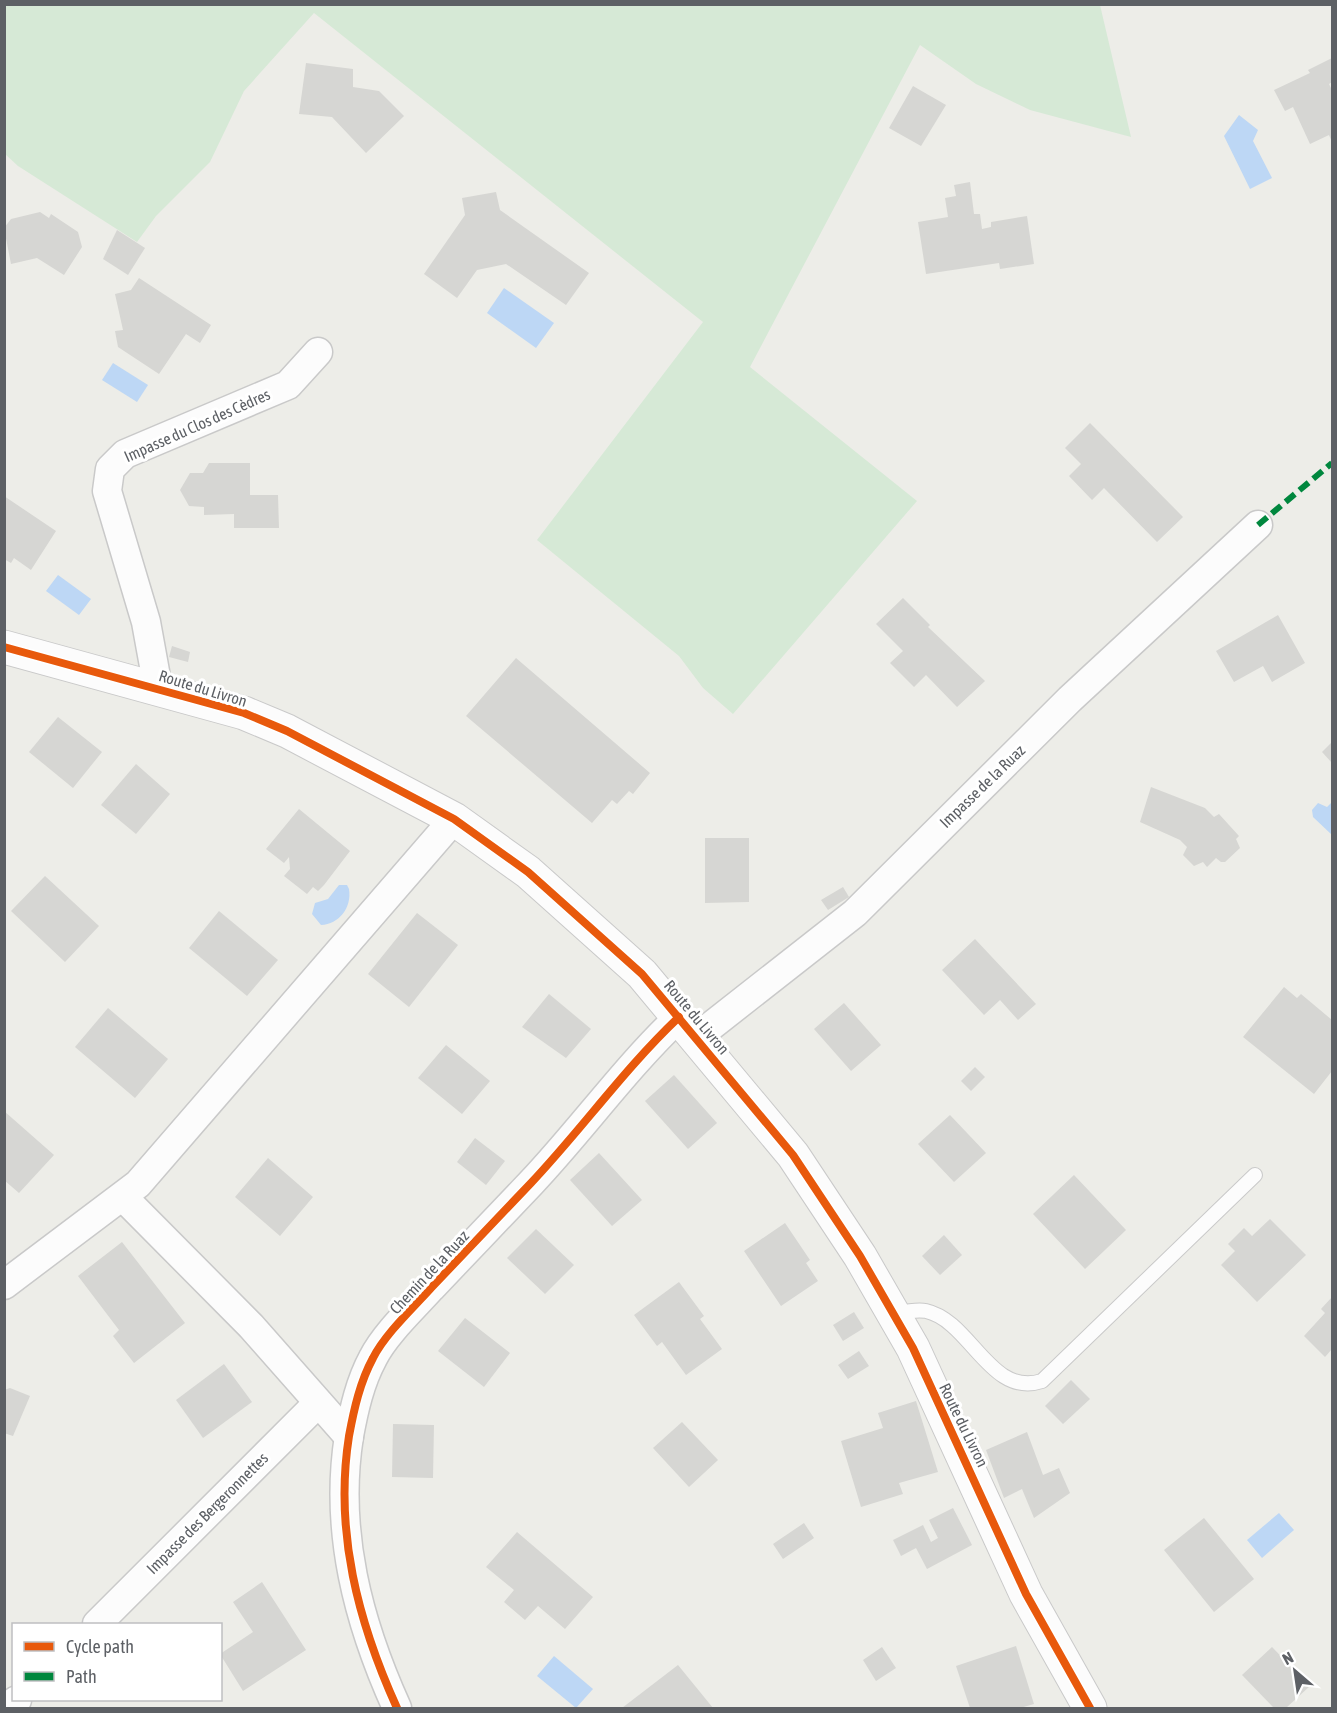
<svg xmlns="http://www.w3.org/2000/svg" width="1337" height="1713" font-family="'Asap Condensed',sans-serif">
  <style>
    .green { fill: #d6e9d6 }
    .water { fill: #bdd7f5 }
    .building { fill: #d6d6d3 }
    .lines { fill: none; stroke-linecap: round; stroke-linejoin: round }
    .service-casing { stroke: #c9c9c9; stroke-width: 16 }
    .minor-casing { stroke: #c9c9c9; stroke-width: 31 }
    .tertiary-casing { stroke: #c9c9c9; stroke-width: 35 }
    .service { stroke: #fcfcfc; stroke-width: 14 }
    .minor { stroke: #fcfcfc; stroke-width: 28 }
    .tertiary { stroke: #fcfcfc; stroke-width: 33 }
    .quiet { stroke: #00873e; stroke-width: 6; stroke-dasharray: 12 6; stroke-linecap: butt }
    .cycleway-casing { stroke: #fff; stroke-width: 11 }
    .cycleway { stroke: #e8590c; stroke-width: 8 }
    .labels { text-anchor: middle; stroke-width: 6; stroke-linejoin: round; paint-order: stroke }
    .street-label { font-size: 16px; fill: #5d6065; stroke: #fff }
  </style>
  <rect width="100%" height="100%" fill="#edede8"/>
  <polygon class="green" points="5,4 1100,5 1131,137 1030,110 976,84 920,45 750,367 917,501 733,714 703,688 679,656 537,540 703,322 314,13 244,91 210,162 156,216 137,242 18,166 5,154"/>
  <g class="water">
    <polygon points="1239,115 1258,130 1253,141 1272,178 1250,189 1224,136"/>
    <polygon points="504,288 554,323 536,348 487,313"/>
    <polygon points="113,363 148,385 137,402 102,380"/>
    <polygon points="58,575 91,599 79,615 46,591"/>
    <polygon points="1332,802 1332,835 1313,817 1312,810 1318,803 1327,807"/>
    <path d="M339,885H347L349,889C352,908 339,924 321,925L312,914L315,903L328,899Z"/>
    <polygon points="1279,1513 1294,1530 1262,1558 1247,1540"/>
    <polygon points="554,1656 593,1689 576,1708 537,1676"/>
  </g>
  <g class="building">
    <polygon points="1332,58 1332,82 1329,84 1332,90 1332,142 1329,135 1310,144 1293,107 1285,111 1274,90 1310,73 1308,70"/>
    <polygon points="306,63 353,69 353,87 379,91 404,116 366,153 332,117 299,114"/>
    <polygon points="913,86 946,105 921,146 889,128"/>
    <polygon points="970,182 974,214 980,214 982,229 991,227 991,222 1027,216 1034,264 1000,269 999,263 926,274 918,222 948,217 945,198 956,196 954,185"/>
    <polygon points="496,192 500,210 589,273 566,305 506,264 477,270 457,298 424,274 465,215 462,198"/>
    <polygon points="40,212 49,218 51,214 78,232 82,247 64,275 37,258 11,264 4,228 11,219"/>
    <polygon points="117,230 145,248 128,275 103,259"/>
    <polygon points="139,278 211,325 200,343 186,334 159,374 118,347 115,331 123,330 115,294 131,290"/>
    <polygon points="1090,423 1183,517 1157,542 1104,488 1092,500 1069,476 1081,464 1065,448"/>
    <polygon points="209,463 250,463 250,495 278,495 279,528 234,528 234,514 204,515 204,507 189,506 180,490 190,473 203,473"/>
    <polygon points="4,496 56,531 31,570 14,558 11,563 4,559"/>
    <polygon points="903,598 930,625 928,627 985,681 957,707 926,675 914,687 890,663 903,651 876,624"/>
    <polygon points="1278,615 1305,663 1272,682 1263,666 1234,682 1216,651"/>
    <polygon points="172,646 190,652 188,662 169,657"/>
    <polygon points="516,658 650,773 633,794 629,791 617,804 612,800 592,823 466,716"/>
    <polygon points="58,717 102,752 73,788 29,752"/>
    <polygon points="1332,742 1332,763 1322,752"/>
    <polygon points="136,764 170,794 136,834 101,805"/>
    <polygon points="1151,787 1205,808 1214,817 1219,814 1239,836 1236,839 1240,848 1225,862 1221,862 1216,858 1207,867 1203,862 1194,866 1183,855 1187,847 1180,840 1140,822"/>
    <polygon points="299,809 350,851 324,885 318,891 313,887 307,894 284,876 290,869 289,857 284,863 266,849"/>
    <polygon points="705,838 749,838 749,902 705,903"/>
    <polygon points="45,876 99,926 65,962 11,911"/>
    <polygon points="843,887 849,897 828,910 821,900"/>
    <polygon points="219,911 278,960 247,996 189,948"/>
    <polygon points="417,913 458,945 409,1007 368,974"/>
    <polygon points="975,939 1036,1004 1018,1020 1000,1000 984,1015 942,970"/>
    <polygon points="1284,987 1297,998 1301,994 1332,1020 1332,1071 1314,1094 1243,1037"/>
    <polygon points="549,994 591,1029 566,1058 522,1027"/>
    <polygon points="844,1003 881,1045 851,1071 814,1029"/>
    <polygon points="108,1008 168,1059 135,1098 75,1047"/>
    <polygon points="446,1045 490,1081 462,1114 418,1078"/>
    <polygon points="975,1067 985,1077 971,1091 961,1081"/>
    <polygon points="674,1075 717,1123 688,1149 645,1101"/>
    <polygon points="4,1111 54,1155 19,1193 4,1180"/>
    <polygon points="950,1115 986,1153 954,1182 918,1144"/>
    <polygon points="475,1138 505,1161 486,1185 457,1162"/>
    <polygon points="599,1153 642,1200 612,1226 570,1180"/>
    <polygon points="268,1158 313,1197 280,1236 235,1197"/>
    <polygon points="1074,1175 1126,1230 1085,1269 1033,1214"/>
    <polygon points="1270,1219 1306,1255 1257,1302 1221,1265 1235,1251 1228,1244 1244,1228 1252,1236"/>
    <polygon points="785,1223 810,1260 806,1263 818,1281 781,1306 744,1251"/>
    <polygon points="536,1229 574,1265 545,1294 507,1258"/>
    <polygon points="944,1235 962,1255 940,1275 922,1256"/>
    <polygon points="122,1242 185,1323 134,1363 113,1336 119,1330 78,1276"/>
    <polygon points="679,1282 704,1316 700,1319 722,1349 686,1375 662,1342 657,1346 634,1315"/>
    <polygon points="1332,1297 1332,1349 1325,1357 1304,1336 1325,1313 1321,1309"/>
    <polygon points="854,1312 864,1328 843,1341 833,1325"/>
    <polygon points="465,1318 510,1353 484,1387 438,1351"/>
    <polygon points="859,1351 869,1366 848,1379 838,1365"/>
    <polygon points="224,1364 252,1402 203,1438 176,1400"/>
    <polygon points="1071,1380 1090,1399 1063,1424 1045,1406"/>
    <polygon points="10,1388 30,1396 13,1436 4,1433 4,1390"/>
    <polygon points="916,1401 938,1472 899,1483 903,1494 861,1507 841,1441 883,1428 878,1413"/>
    <polygon points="682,1422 718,1460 689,1487 653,1448"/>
    <polygon points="393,1424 434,1425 433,1478 392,1477"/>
    <polygon points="1027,1432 1043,1475 1059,1468 1070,1493 1034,1518 1022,1489 1004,1498 986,1450"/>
    <polygon points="953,1508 972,1545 927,1569 916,1548 901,1556 893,1540 923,1525 931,1542 938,1538 929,1520"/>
    <polygon points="1204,1518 1254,1579 1214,1612 1164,1550"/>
    <polygon points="804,1523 814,1538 783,1559 773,1544"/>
    <polygon points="517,1532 593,1597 565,1629 538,1606 525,1620 504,1602 514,1590 486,1567"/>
    <polygon points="262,1582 306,1650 243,1691 220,1654 253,1632 233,1602"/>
    <polygon points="1016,1646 1034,1704 1020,1708 970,1708 956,1666"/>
    <polygon points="882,1647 896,1668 876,1681 863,1660"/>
    <polygon points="1272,1647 1310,1686 1286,1708 1274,1708 1242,1675"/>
    <polygon points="678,1665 713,1708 622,1708"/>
  </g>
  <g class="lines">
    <g class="service-casing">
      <path id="service" d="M894,1314C904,1312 916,1309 926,1311C971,1321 990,1398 1042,1381L1255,1175"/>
    </g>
    <g class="minor-casing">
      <g id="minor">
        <polyline points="158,688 146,622 107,491 110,469 125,454 288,385 318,352"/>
        <polyline points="697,1037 855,913 1070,699 1258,525"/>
        <polyline points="123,1197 251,1326 349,1437"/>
        <polyline points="4,1285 138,1184 454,819"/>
        <polyline points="97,1624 318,1403"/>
        <polyline points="5,1708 17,1700"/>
        <path d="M397,1708C358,1622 334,1531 349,1436C354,1409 360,1382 373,1358C385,1334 413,1308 431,1288C464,1253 498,1218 531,1183C582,1129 625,1068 679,1017"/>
      </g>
    </g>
    <g class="tertiary-casing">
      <polyline id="tertiary" points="4,647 244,713 287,731 454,819 528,872 642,974 793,1155 860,1256 913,1348 1026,1594 1090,1708"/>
    </g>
    <use href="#service" class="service"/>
    <use href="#minor" class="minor"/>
    <use href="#tertiary" class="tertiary"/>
    <polyline class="quiet" points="1258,525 1332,463"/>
    <g class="cycleway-casing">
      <g id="cycleway">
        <polyline points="4,647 244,713 287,731 454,819 528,872 642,974 793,1155 860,1256 913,1348 1026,1594 1090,1708"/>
        <path d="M397,1708C358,1622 334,1531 349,1436C354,1409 360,1382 373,1358C385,1334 413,1308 431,1288C464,1253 498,1218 531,1183C582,1129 625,1068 679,1017"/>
      </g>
    </g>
    <use href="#cycleway" class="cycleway"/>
  </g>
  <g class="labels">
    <g class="street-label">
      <text transform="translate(197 425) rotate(-24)" y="6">Impasse du Clos des Cèdres</text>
      <text transform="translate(203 688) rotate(17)" y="6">Route du Livron</text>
      <text transform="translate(982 786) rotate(-44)" y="6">Impasse de la Ruaz</text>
      <text transform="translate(697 1017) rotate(50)" y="6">Route du Livron</text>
      <text transform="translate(429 1272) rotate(-47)" y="6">Chemin de la Ruaz</text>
      <text transform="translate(964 1425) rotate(64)" y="6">Route du Livron</text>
      <text transform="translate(207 1513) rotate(-45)" y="6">Impasse des Bergeronnettes</text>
    </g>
  </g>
  <rect width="1337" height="1713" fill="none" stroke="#5d6065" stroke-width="12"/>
  <rect x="12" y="1623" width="210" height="78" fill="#ffffff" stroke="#bebfc1" stroke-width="1.5"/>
  <rect x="24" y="1642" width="30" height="9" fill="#e8590c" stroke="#bebfc1" stroke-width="1.5"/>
  <text x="66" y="1653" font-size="18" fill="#5d6065">Cycle path</text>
  <rect x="24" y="1672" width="30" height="9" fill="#00873e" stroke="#bebfc1" stroke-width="1.5"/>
  <text x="66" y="1683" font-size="18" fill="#5d6065">Path</text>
  <g transform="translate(1295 1671) rotate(331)" stroke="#ffffff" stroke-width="4.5" paint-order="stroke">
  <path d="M0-4.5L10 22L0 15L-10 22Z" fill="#5d6065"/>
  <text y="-9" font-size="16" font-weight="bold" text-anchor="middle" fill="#5d6065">N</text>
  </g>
</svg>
